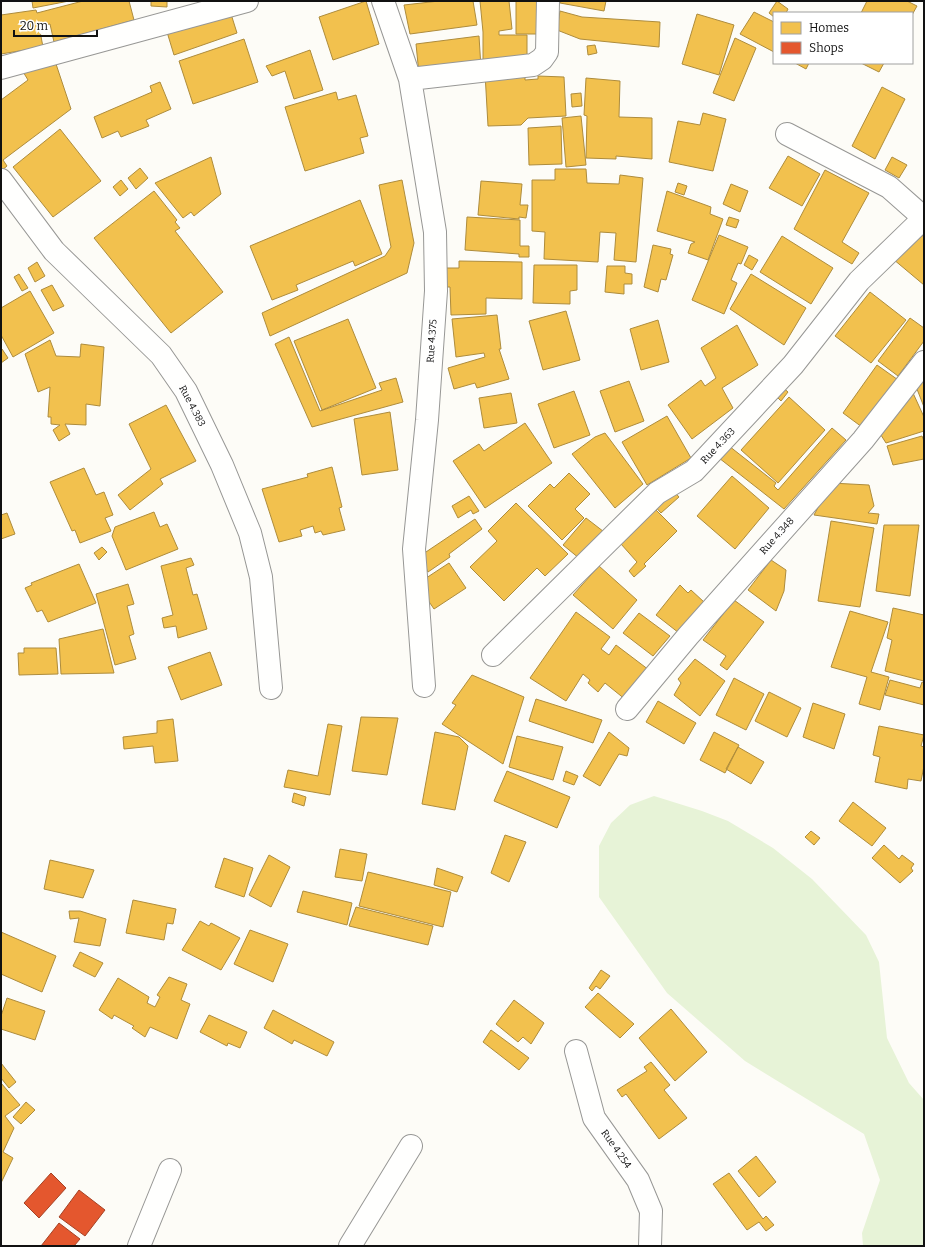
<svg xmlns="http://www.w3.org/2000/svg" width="925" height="1247" font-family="Bitter,serif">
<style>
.green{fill:#e7f3d7}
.homes{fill:#f2c14e;stroke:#ae8c3c}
.shops{fill:#e4572e;stroke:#a54225}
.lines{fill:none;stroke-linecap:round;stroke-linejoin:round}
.minor-casing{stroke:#979795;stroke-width:24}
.minor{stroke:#fffffe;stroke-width:22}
.labels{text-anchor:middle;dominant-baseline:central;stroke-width:4;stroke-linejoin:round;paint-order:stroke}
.street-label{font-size:10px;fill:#111;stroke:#fff}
</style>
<rect width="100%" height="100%" fill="#fdfcf7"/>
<path class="green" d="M654,796L702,811L728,821L773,848L812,879L866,935L879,962L887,1038L909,1083L924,1100V1246H863L862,1233L880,1180L864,1134L745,1061L667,993L599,897V846L611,823L630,805Z"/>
<path class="homes" d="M32,1H69L33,8Z
M83,1H129L134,20L54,42L50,24L39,26L43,47L1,54V15L36,10L37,13Z
M151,1H167V7L151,6Z
M366,1L379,44L333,60L319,17Z
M439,1H473L477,25L410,34L404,5Z
M480,1H509L512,29L499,31V35H527V65H483V32Z
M516,1H544L545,34H516Z
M560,1H606L604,11L560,3Z
M777,1L788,9L786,13H774V17L769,13Z
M867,1H907L917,6L912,15V13H861Z
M560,11L582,17L660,22L659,47L580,39L557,30Z
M754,12L774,22V52L740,34Z
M231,14L237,33L174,55L167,32Z
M697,14L734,25L719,75L682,64Z
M479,36L481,68L419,74L416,44Z
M735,38L756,48L734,101L713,93Z
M244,39L258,82L193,104L179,61Z
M595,45L597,53L588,55L587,46Z
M310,50L323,90L294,99L285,71L272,76L266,66Z
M55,61L71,109L3,160L7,166L1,171V100L28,80L22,70Z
M795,63H809L806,69Z
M861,63H884L879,72Z
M525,72V80L538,79V76L564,77L566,116L528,118L521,125L488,126L485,73Z
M586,78L620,81L619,117L652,118V159L616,156V159L586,158L587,116L584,115Z
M160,82L171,109L146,120L149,126L121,137L118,131L102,138L94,117L152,92L150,86Z
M882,87L905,99L875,159L852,146Z
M336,92L338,100L356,95L368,136L360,138L364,153L305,171L285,107Z
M581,93L582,106L572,107L571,94Z
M703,113L726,119L713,171L669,162L678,121L700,125Z
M581,116L586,165L566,167L562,118Z
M561,126L562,164L529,165L528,128Z
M60,129L101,181L53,217L13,167Z
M788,156L820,174L802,206L769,188Z
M211,157L221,194L194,216L191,212L183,218L155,183Z
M892,157L907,165L899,178L885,170Z
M140,168L148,178L136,189L128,178Z
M555,169H586L587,183L619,184L620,175L643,178L636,262L614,260L616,233L600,232L598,262L544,259L545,232L532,231V180H555Z
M825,170L869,193L842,242L859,253L852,264L794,229Z
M121,180L128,189L120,196L113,187Z
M402,180L414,243L407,273L270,336L262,313L385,256L391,247L379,185Z
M481,181L522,184L520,205H528L526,218L519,217V219L478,215Z
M678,183L687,186L684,195L675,192Z
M731,184L748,191L740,212L723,204Z
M154,191L177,220L175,222L180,228L175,231L223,292L171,333L94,238Z
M667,191L711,207L710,214L723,219L708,260L688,253L691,244L695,242L657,231Z
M360,200L382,254L355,266L353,261L296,285L298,290L272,300L250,246Z
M467,217L520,220V246H529V257H519V254L465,250Z
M729,217L739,220L736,228L726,225Z
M916,230L924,237V285L893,259Z
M719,235L748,247L741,264L738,263L731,280L737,283L724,314L692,300Z
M782,236L833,268L811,304L760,272Z
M653,245L671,249L670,254L673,255L666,280L661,279L658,292L644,287Z
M749,255L758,260L752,270L744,265Z
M459,261L522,262V299L486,298V314L451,315L450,287H446L445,268H459Z
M37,262L45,276L35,282L28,268Z
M534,265H577V290L570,291V304L533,303Z
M607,266H625V273L632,274V284H624V294L605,292Z
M19,274L28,288L22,291L14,277Z
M751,274L806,308L784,345L730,309Z
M52,285L64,306L53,311L41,290Z
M30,291L54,333L13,357L1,335V308Z
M870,292L906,320L871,363L835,336Z
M566,311L580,360L543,370L529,321Z
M497,315L501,349H499L509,379L477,388L475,383L454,389L448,368L485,357L484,353L456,357L452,319Z
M910,318L924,328V341L898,376L878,361Z
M348,319L376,388L322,410L294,341Z
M658,320L669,362L641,370L630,329Z
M737,325L758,365L722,388L733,408L692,439L668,405L701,380L705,386L716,378L701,348Z
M289,337L320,411L382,390L379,383L396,378L403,402L312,427L275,344Z
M50,340L56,356L80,357L81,344L104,347L100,406L86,404V425L65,424L70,434L59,441L53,430L60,425L51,424V417H48L50,387L38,392L25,354Z
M2,349L8,358L1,363V350Z
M877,365L901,382L866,430L843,413Z
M629,381L644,421L615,432L600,391Z
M924,381V407L915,384Z
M780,385L788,392L781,401L774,394Z
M574,391L590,435L554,448L538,404Z
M511,393L517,423L484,428L479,398Z
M913,393L924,417V431L886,443L879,432Z
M789,397L825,430L778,483L741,450Z
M166,405L196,461L160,479L163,484L130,510L118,495L151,469L129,424Z
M390,412L398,470L362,475L354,419Z
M667,416L691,458L647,485L622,442Z
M525,423L552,463L485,508L453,461L479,444L484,451Z
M832,428L846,440L784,509L719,458L729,446L776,483L774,486L778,490Z
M605,433L643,484L615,508L572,454L595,437Z
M922,436L924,441V459L893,465L887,446Z
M332,467L342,507L339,508L345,530L323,535L321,531L315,533L313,526L300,530L302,536L279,542L262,489L308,477L307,474Z
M84,468L96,495L104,492L113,515L105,518L111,531L80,543L75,530L72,531L50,482Z
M569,473L590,494L575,509L584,518L562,540L528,506L550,484L554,488Z
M732,476L769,508L735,549L697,516Z
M831,483L869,485L874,506L868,513L879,514L877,524L814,515Z
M670,487L679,497L661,513L650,501Z
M469,496L479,511L473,514L471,510L458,518L452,506Z
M516,503L568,554L545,576L537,568L504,601L470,567L497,541L488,531Z
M656,510L677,531L644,564L646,566L634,577L629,571L637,562L621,544Z
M154,512L160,527L167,524L178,549L126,570L112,536L115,527Z
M7,513L15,534L1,539V515Z
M586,518L608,535L585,563L563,545Z
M475,519L482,529L449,554L450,557L428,572L420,556Z
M831,521L874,528L860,607L818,601Z
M884,525H919L910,596L876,591Z
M102,547L107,552L99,560L94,553Z
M191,558L194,565L186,568L193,595L197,594L207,629L178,638L176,626L164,628L162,618L173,615L161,566Z
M771,560L786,570L784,591L776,611L748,590Z
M449,563L466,588L434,609L417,584Z
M79,564L96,603L48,622L42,610L37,612L25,588L32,585L31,583Z
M599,566L637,600L613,629L573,595Z
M128,584L134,604L127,606L134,634L129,636L136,659L115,665L96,594Z
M680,585L688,593L691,590L704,602L679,633L656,615Z
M734,600L764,622L727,670L720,665L726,656L703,640Z
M893,608L924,615V681L885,671L892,640L887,638Z
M850,611L888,622L871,672L889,677L880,710L859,704L867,677L831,667Z
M576,612L610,637L601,649L609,655L616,645L649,670L626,700L605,683L598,692L588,683L590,680L583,674L566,701L530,678Z
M639,613L670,636L653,656L623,633Z
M103,629L114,673L61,674L59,639Z
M24,648H56L58,674L19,675L18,653H24Z
M210,652L222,685L181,700L168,667Z
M695,659L725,681L700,716L674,695L681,683L678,679Z
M472,675L524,697L503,764L442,724L456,705L452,703Z
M734,678L764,694L746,730L716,715Z
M890,680L920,688L922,682L924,683V705L885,695Z
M769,692L801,708L787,737L755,721Z
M536,699L602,720L593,743L529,721Z
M658,701L696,723L684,744L646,722Z
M813,703L845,714L834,749L803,737Z
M361,717L398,718L387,775L352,771Z
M173,719L178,761L155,763L153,746L124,749L123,737L157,733V721Z
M328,724L342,726L330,795L284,787L288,770L318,776Z
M879,726L924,735L921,746L924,747V766L921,781L908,779L907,789L875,782L880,757L873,755Z
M435,732L459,737L468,746L455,810L422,804Z
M609,732L629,748L627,756L619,754L600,786L583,776Z
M714,732L739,745L725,773L700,760Z
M517,736L563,747L553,780L509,767Z
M738,747L764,762L751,784L726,769Z
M507,771L570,797L557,828L494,801Z
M566,771L578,776L574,785L563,781Z
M294,793L306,797L304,806L292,802Z
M853,802L886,828L872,846L839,821Z
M811,831L820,838L814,845L805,837Z
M505,835L526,842L509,882L491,873Z
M884,845L899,859L902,855L914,864L911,868L913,871L900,883L872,858Z
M340,849L367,854L362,881L335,877Z
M269,855L290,867L271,907L249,895Z
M224,858L253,868L244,897L215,887Z
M50,860L94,870L83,898L44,889Z
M437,868L463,877L457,892L434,885Z
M368,872L451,892L443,927L359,906Z
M303,891L352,903L347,925L297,912Z
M133,900L176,909L173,924L167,923L164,940L126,933Z
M356,907L433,926L428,945L349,926Z
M69,911H80L106,919L100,946L74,942L79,918L70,919Z
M200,921L209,926L211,923L240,938L221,970L182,950Z
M250,930L288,944L273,982L234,964Z
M1,932L56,956L42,992L1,974Z
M80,952L103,963L95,977L73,966Z
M601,970L610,976L600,989L596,986L592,991L589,988Z
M169,977L187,984L181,1000L190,1004L177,1039L150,1027L145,1037L132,1028L134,1026L114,1015L112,1019L99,1010L118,978L149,997L147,1003L155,1007L160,997L157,995Z
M598,993L634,1024L620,1038L585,1007Z
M7,998L45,1011L35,1040L1,1029V1016Z
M514,1000L544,1023L531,1044L523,1037L518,1042L496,1024Z
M671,1009L707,1052L675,1081L639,1038Z
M273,1010L334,1042L327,1056L294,1040L292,1044L264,1028Z
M209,1015L247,1032L240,1048L228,1043L227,1046L200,1032Z
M491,1030L529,1058L519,1070L483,1042Z
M651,1062L670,1085L664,1090L687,1118L659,1139L626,1094L622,1097L617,1090L647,1071L644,1067Z
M1,1063L16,1082L9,1088L1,1078Z
M1,1083L20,1105L5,1116L14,1128L3,1152L13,1158L1,1183Z
M26,1102L35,1110L21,1124L13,1117Z
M756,1156L776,1182L759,1197L738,1171Z
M729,1173L763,1219L766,1216L774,1225L766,1231L759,1222L747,1230L713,1184Z"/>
<path class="shops" d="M51,1173L66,1188L39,1218L24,1203Z
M79,1190L105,1210L85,1236L59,1217Z
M59,1223L80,1239L74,1246H41Z"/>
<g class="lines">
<defs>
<path id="minor" d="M383,1L410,79L435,232L436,291L427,420L414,549L424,686
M1,68L247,1
M410,79L533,65L542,59L547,52L548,1
M787,134L889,187L924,218
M1,180L54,251L161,355L186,391L222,465L250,533L261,577L271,688
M493,655L657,493L694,471L793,365L859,281L924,218
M627,709L688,636L863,440L924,362
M576,1051L594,1118L638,1180L651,1211L650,1246
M139,1246L170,1170
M350,1246L411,1146"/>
</defs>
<use href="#minor" class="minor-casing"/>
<use href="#minor" class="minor"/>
</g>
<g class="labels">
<g class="street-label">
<text transform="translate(432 341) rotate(-86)">Rue 4.375</text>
<text transform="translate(192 406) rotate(62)">Rue 4.383</text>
<text transform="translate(718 446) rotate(-47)">Rue 4.363</text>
<text transform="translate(777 536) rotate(-48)">Rue 4.348</text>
<text transform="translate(616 1149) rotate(55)">Rue 4.254</text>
</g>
</g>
<rect width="925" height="1247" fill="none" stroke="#111111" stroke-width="4"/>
<rect x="773" y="12" width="140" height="52" fill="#ffffff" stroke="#a0a0a0"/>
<rect x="781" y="22" width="20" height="12" fill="#f2c14e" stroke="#a0a0a0"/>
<text x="809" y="32" font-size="12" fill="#111111">Homes</text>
<rect x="781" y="42" width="20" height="12" fill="#e4572e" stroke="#a0a0a0"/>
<text x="809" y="52" font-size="12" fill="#111111">Shops</text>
<path d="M14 30v6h83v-6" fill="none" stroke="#111111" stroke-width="2"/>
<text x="20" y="30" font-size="12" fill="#111111" stroke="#ffffff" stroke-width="3" paint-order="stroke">20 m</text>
</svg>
